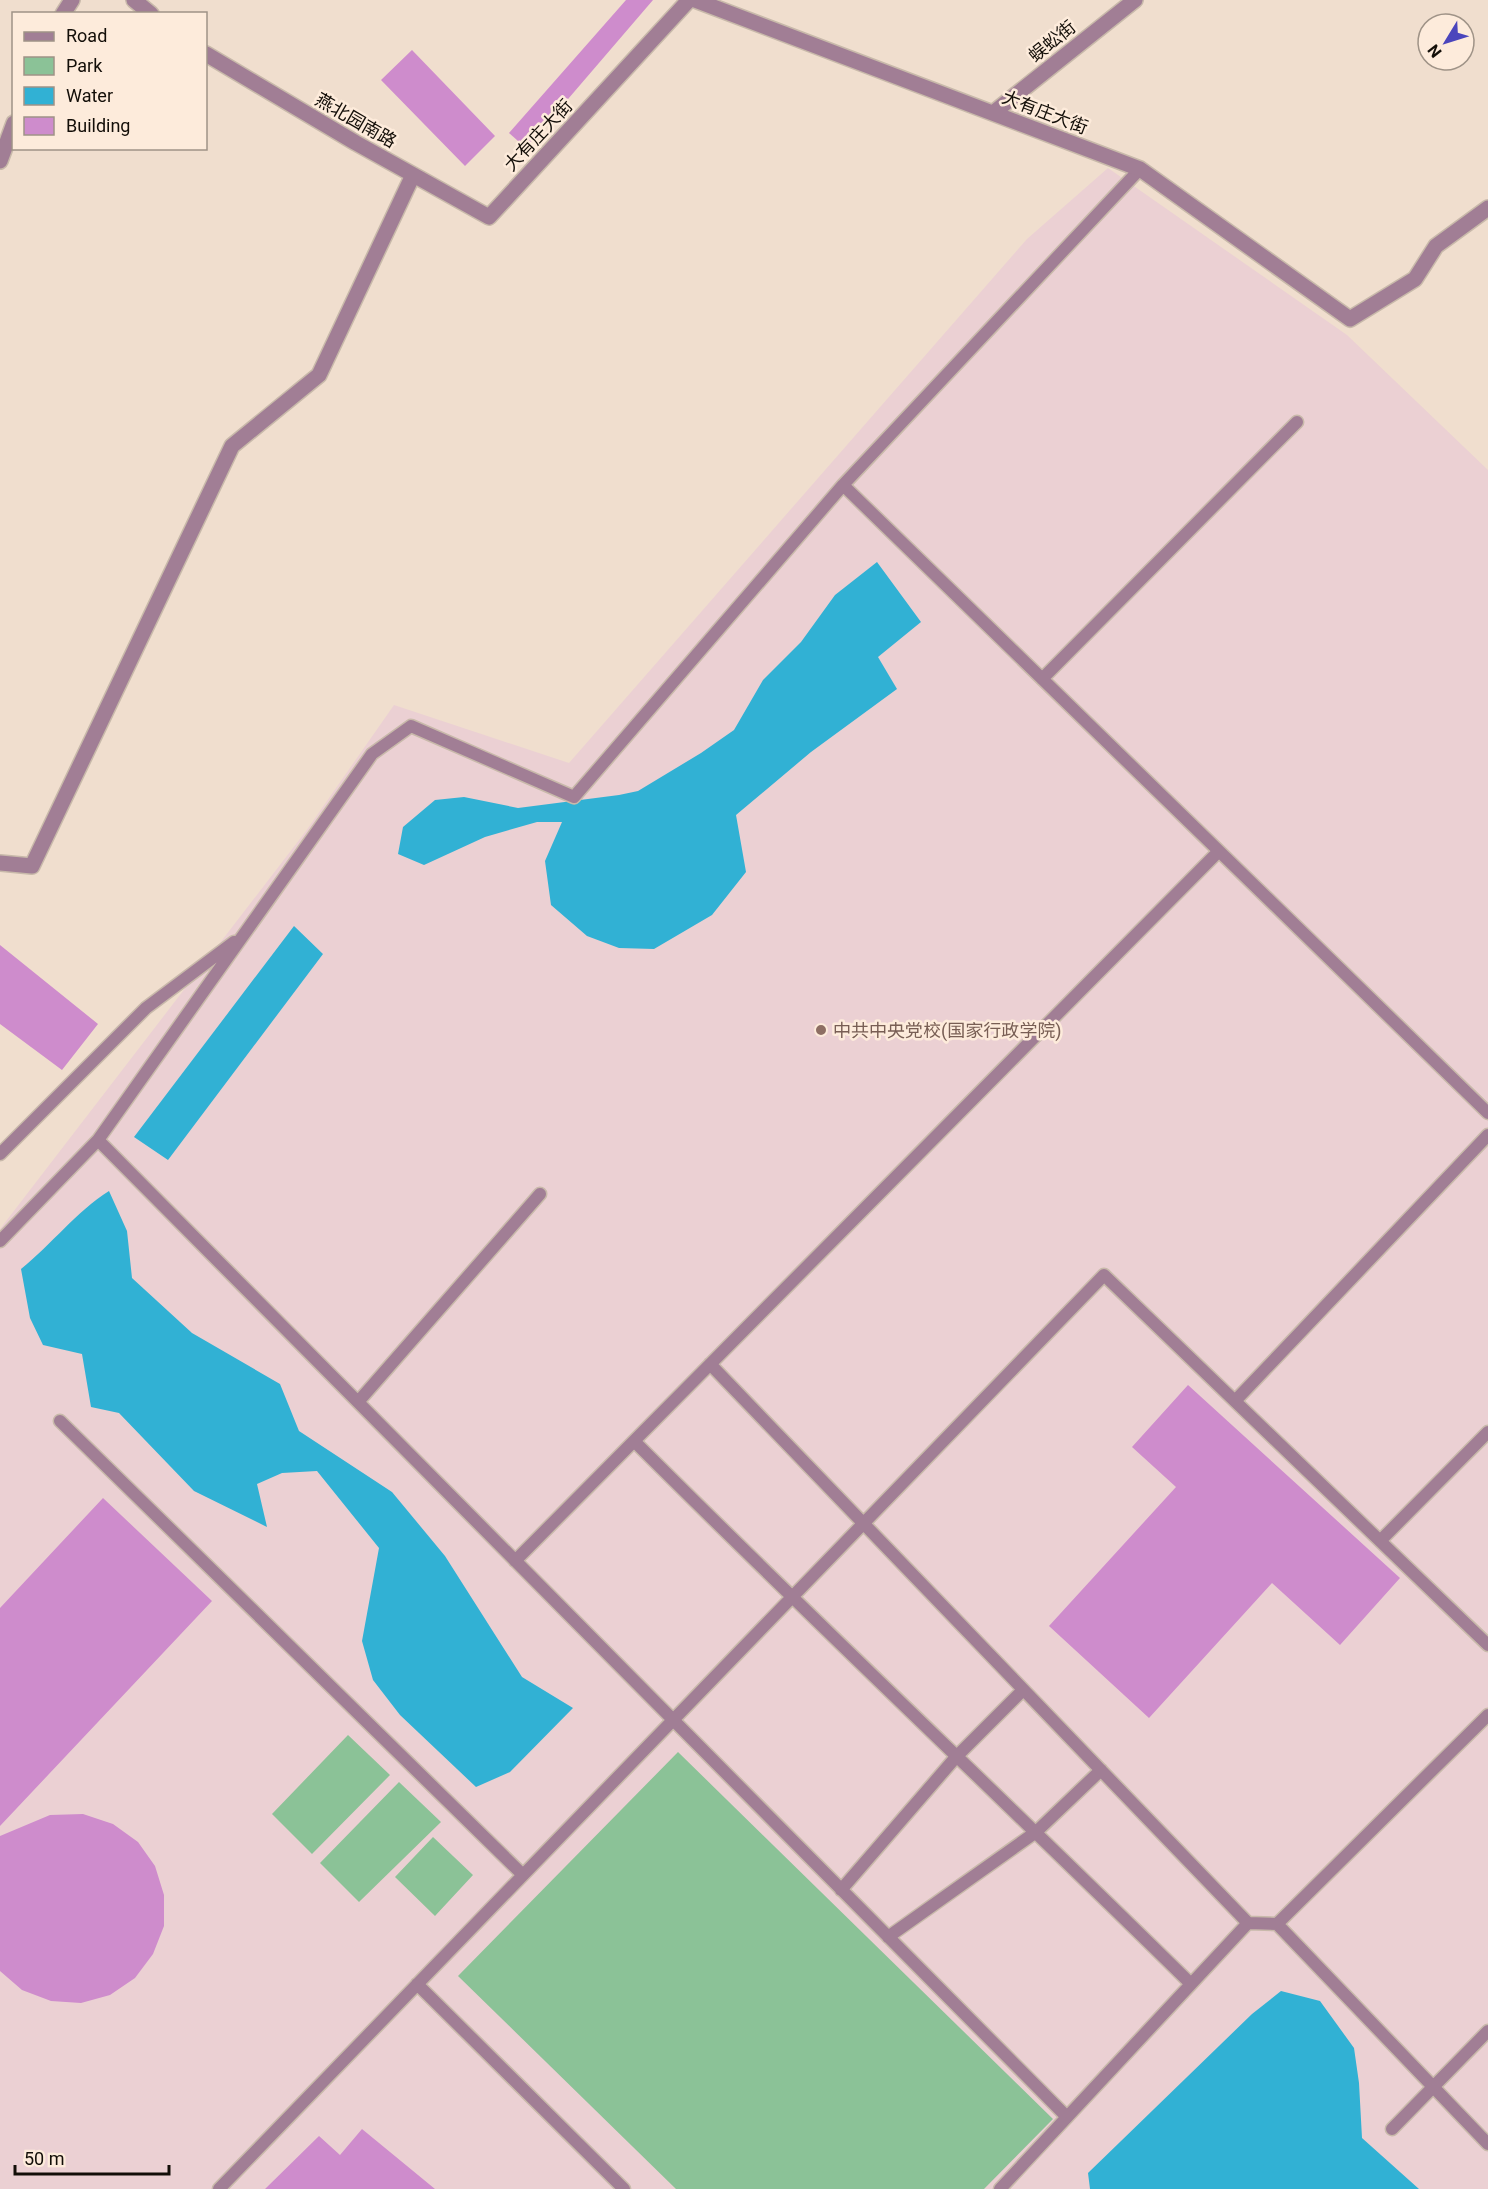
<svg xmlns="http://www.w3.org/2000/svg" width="1488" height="2189" font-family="Roboto,'Noto Sans SC',sans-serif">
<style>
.education{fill:#ebd0d3}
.green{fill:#8bc297}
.water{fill:#31b1d4}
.building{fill:#ce8ccc}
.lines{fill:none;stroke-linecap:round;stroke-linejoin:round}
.service-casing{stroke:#c8b9aa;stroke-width:15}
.minor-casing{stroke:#c8b9aa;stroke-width:18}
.service{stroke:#a17e95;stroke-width:12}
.minor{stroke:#a17e95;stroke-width:15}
.education-dot{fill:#8d6e63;stroke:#fdebdb;stroke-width:2}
.labels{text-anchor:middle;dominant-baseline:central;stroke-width:5;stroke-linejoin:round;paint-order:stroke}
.street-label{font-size:18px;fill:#130e08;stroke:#fdebdb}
.education-label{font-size:18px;fill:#785e54;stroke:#fdebdb;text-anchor:start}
</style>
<rect width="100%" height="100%" fill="#f0dece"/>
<path class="education" d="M1108,168L1347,335L1488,470V2189H0V1229L306,831L394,705L569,763L1027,239Z"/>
<path class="green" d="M348,1735L390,1775L312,1854L272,1814Z
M678,1752L1053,2119L984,2189H676L458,1976Z
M399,1782L441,1822L359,1902L320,1863Z
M433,1837L473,1875L435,1916L395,1877Z"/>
<path class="water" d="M877,562L921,622L878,657L897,689L811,752L736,815L746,872L712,915L654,949L619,948L587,936L551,905L545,861L562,822H537L485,837L424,865L398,854L403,827L435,800L464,797L518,808L619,795L638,791L701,753L734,730L763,680L801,642L835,595Z
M294,926L323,954L168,1160L134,1137Z
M109,1191L127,1231L132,1278L192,1333L280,1384L299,1431L392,1492L445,1556L522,1677L573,1708L510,1772L476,1787L400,1715L373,1680L362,1641L379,1548L317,1471L282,1473L257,1484L267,1527L194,1491L119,1413L91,1407L82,1354L43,1345L30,1318L21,1269C52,1244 76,1212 109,1191Z
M1281,1991L1320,2001L1354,2048L1359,2083L1362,2138L1419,2189H1090L1088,2173L1252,2014Z"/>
<path class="building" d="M626,0H653L526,148L509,133Z
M412,50L495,136L465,166L381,80Z
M0,945L98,1024L62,1070L0,1024Z
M1188,1385L1400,1578L1340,1645L1272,1583L1149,1718L1049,1626L1176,1487L1132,1447Z
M103,1498L212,1601L0,1826V1608Z
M83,1814L113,1824L138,1842L155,1866L164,1895V1926L153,1954L135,1978L110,1995L81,2003L51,2001L22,1990L0,1971V1836L50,1815Z
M362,2129L435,2189H265L319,2136L340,2155Z"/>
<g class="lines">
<defs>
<path id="service" d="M843,485L1488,1113
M1042,679L1297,422
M98,1140L1067,2117
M0,1154L146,1008L234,942
M0,1241L98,1140L372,754L411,726L574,797L843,485L1140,169
M710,1364L1248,1923
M1235,1401L1488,1135
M358,1402L540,1194
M60,1421L523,1875
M634,1441C817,1624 1006,1802 1191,1984
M1380,1541L1488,1432
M515,1561L1219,851
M841,1890L956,1757L1023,1690
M1277,1924L1488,2144
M888,1937L1036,1832L1101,1770
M417,1984L624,2189
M1392,2129L1488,2031
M219,2189L1104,1275L1488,1645
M1000,2189L1248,1923L1277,1924L1488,1715"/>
<path id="minor" d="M134,0L151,14
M695,0L1140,169L1350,319L1415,279L1436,246L1488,208
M63,14L72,0
M206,54L356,143L489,217L689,0
M993,113L1135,0
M0,161L14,123
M0,863L32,866L232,446L319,375L413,175"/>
</defs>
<use href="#service" class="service-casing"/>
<use href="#minor" class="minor-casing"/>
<use href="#service" class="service"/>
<use href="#minor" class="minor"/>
</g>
<circle class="education-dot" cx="821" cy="1030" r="6"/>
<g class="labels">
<g class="street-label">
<text transform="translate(1052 41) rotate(-39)">蜈蚣街</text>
<text transform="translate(1045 112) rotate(21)">大有庄大街</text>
<text transform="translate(356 120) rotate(30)">燕北园南路</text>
<text transform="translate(538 135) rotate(-47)">大有庄大街</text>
</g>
<g class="education-label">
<text x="833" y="1030">中共中央党校(国家行政学院)</text>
</g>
</g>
<rect x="12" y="12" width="195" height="138" fill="#fdebdb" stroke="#9f9387" stroke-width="1.5"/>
<rect x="24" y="32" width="30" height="9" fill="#a17e95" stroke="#9f9387" stroke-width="1.5"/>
<text x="66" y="42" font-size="18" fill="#130e08">Road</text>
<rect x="24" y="57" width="30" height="18" fill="#8bc297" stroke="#9f9387" stroke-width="1.5"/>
<text x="66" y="72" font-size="18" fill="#130e08">Park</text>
<rect x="24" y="87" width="30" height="18" fill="#31b1d4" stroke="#9f9387" stroke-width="1.5"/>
<text x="66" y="102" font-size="18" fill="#130e08">Water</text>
<rect x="24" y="117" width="30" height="18" fill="#ce8ccc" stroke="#9f9387" stroke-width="1.5"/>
<text x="66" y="132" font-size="18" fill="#130e08">Building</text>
<g transform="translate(1446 42) rotate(232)"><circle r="28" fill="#fdebdb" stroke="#9f9387" stroke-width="1.5"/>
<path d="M0-4.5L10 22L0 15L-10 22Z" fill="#4b45bc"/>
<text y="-9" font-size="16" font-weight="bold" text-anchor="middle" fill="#130e08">N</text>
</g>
<path d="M15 2165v9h154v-9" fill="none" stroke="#130e08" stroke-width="3"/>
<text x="24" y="2165" font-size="18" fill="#130e08" stroke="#fdebdb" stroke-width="4.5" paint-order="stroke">50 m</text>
</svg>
